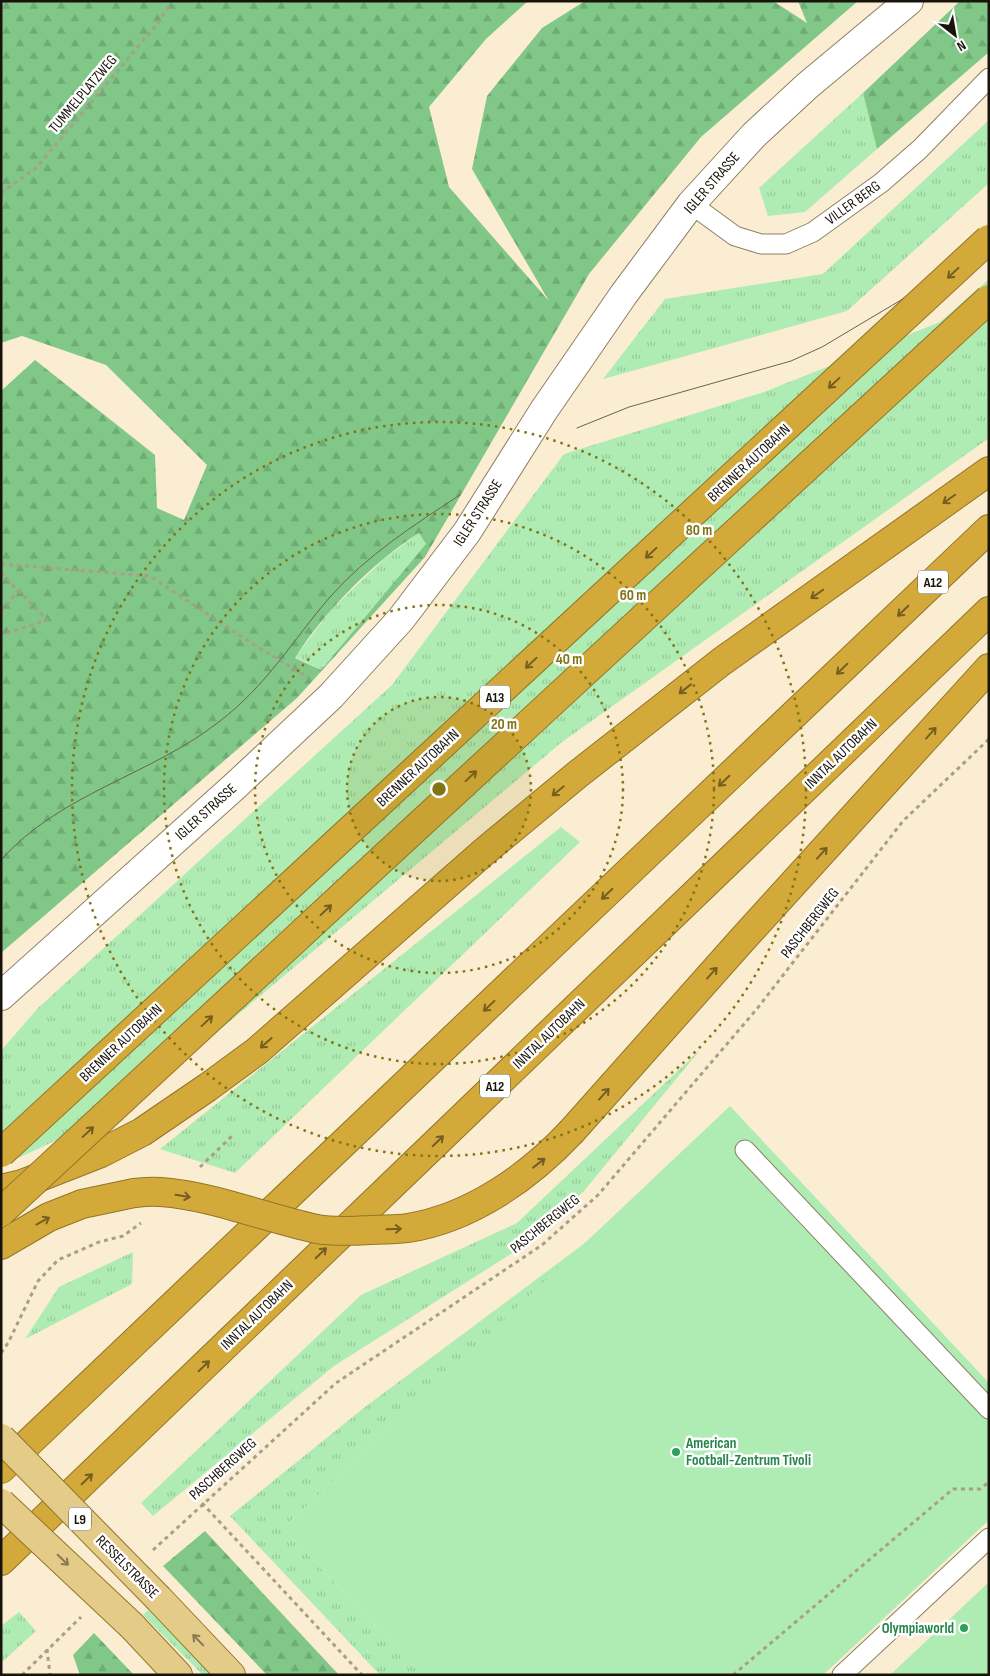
<svg xmlns="http://www.w3.org/2000/svg" width="990" height="1676" font-family="'Sofia Sans Condensed',sans-serif">
<style>
.grass{fill:url(#grass-tufts)}
.forest{fill:url(#forest-firs);fill-rule:evenodd}
.park{fill:#aeecb3}
.lines{fill:none;stroke-linecap:round;stroke-linejoin:round}
.service-casing{stroke:#8c8066;stroke-width:21}
.secondary-casing{stroke:#8c8066;stroke-width:30}
.primary-casing{stroke:#927529;stroke-width:30}
.motorway-casing{stroke:#927529;stroke-width:30}
.path{stroke:#a99e89;stroke-width:3;stroke-dasharray:4 4;stroke-linecap:butt}
.service{stroke:#fff;stroke-width:19}
.secondary{stroke:#fff;stroke-width:28}
.primary{stroke:#e5cb88;stroke-width:28}
.motorway{stroke:#d3a939;stroke-width:28}
.tram{stroke:#6a6252;stroke-width:1}
.primary-bridge-casing{stroke:#927529;stroke-width:30;stroke-linecap:butt}
.motorway-bridge-casing{stroke:#927529;stroke-width:30;stroke-linecap:butt}
.primary-bridge{stroke:#e5cb88;stroke-width:28}
.motorway-bridge{stroke:#d3a939;stroke-width:28}
.oneway{stroke:#765e22}
.oneway2{stroke:#897950}
.ring{fill:none;stroke:#827314;stroke-width:2.5;stroke-dasharray:2.5 5}
.leisure-dot{fill:#2e9e5b;stroke:#fff;stroke-width:2}
.labels{text-anchor:middle;dominant-baseline:central;stroke-width:5;stroke-linejoin:round;paint-order:stroke}
.shield{fill:#fff;stroke:#5e5a54;stroke-width:1}
.shield-label{font-size:14px;font-weight:bold;fill:#19140b}
.street-label{font-size:15px;fill:#19140b;stroke:#fff}
.leisure-label{font-size:15px;font-weight:bold;fill:#27864d;stroke:#fff;text-anchor:start}
.centre{fill:#827314;stroke:#fff;stroke-width:2.5}
.ring-label{font-size:15px;text-anchor:middle;font-weight:bold;fill:#827314;stroke:#fff;stroke-width:5;stroke-linejoin:round;paint-order:stroke}
</style>
<defs>
<pattern id="grass-tufts" width="24" height="20" patternUnits="userSpaceOnUse" patternTransform="scale(1.25)"><rect width="24" height="20" fill="#aeecb3"/><path d="M3 7l-1-3M5 7V3M7 7l1-3M15 17l-1-3M17 17v-4M19 17l1-3" fill="none" stroke="#95ca99"/></pattern>
<pattern id="forest-firs" width="22" height="20" patternUnits="userSpaceOnUse" patternTransform="scale(1.25)"><rect width="22" height="20" fill="#81c888"/><path d="M5 1l3.5 6h-7zM16 11l3.5 6h-7z" fill="#6fab74"/></pattern>
</defs>
<rect width="100%" height="100%" fill="#fbedd1"/>
<path class="grass" d="M863,93L877,149L805,212L768,216L759,188Z
M989,120V183L847,311L603,379L665,299L823,274Z
M989,279V438L562,742L128,1107L1,1166V1051L5,1046L37,1009L392,685L564,454L764,392L940,322Z
M419,533L427,544L321,670L295,657L332,609L385,558Z
M561,827L580,842L235,1173L160,1149Z
M700,1050L584,1191L514,1252L334,1366L153,1516L141,1503L361,1295L517,1223Z
M589,1240L283,1528L422,1675H380L230,1516L365,1407Z
M133,1252L132,1284L25,1339L59,1287Z
M150,1608L214,1675H203L143,1615Z
M19,1612L36,1631L1,1663V1626Z"/>
<path class="forest" d="M1,1H528L486,39L429,107L449,187L549,301L472,169L487,96L542,28L585,1H773L807,23L798,1H858L701,137L589,274L425,557L297,698L1,953V391L35,360L155,455L157,508L184,520L207,465L106,365L22,336L1,343ZM419,533L426,544L321,670L295,658C324,612 373,562 419,533Z
M960,1H989V52L877,149L863,93Z
M205,1531L339,1675H267L163,1566Z
M94,1633L134,1675H80L73,1655Z"/>
<path class="park" d="M730,1106L989,1383V1520L823,1675H422L283,1528Z
M989,1582V1675H890Z"/>
<g class="lines">
<defs>
<path id="service" d="M691,204L735,236L761,244H786L813,232L881,183L920,149L989,78
M745,1150L989,1409
M842,1675L989,1538"/>
<path id="secondary" d="M1,996L235,786L331,696L401,619L467,532L544,410L624,294L691,204L754,135L807,86L909,1"/>
<path id="primary" d="M159,1599L231,1675
M132,1626L178,1675"/>
<path id="motorway" d="M572,1131L741,941L989,668
M1,1189L22,1184L101,1153L142,1132L208,1087L257,1051L485,851L578,774L721,662L989,471
M1,1245L49,1217L82,1204L134,1193
M1,1469L989,529
M1,1561L989,611"/>
</defs>
<use href="#service" class="service-casing"/>
<use href="#secondary" class="secondary-casing"/>
<use href="#primary" class="primary-casing"/>
<use href="#motorway" class="motorway-casing"/>
<path class="path" d="M1,193L36,168L158,23L172,1
M1,564L150,576L245,639L309,678
M1,573L47,620L1,635
M1,611L18,591
M200,1167L232,1136
M1,1353L8,1343L38,1281L58,1260L99,1242L123,1236L141,1223
M202,1503L362,1675
M153,1550L336,1383L542,1245L598,1195L756,1010L903,821L989,739
M47,1649L50,1675
M22,1675L81,1617
M733,1675L953,1489H980L989,1482"/>
<use href="#service" class="service"/>
<use href="#secondary" class="secondary"/>
<use href="#primary" class="primary"/>
<use href="#motorway" class="motorway"/>
<path class="tram" d="M577,428L629,407L791,361L822,347L901,300L965,253L989,232
M1,860C60,793 152,775 220,721C266,686 293,640 330,597C367,555 414,525 460,495"/>
<defs>
<path id="primary-bridge" d="M1,1438L159,1599
M1,1503L132,1626"/>
<path id="motorway-bridge" d="M1,1153L989,239
M134,1193C143,1192 152,1191 161,1192C214,1196 265,1218 317,1229C333,1232 353,1231 370,1230C382,1229 396,1230 408,1228C471,1218 529,1177 572,1131
M1,1212L341,897L989,299"/>
</defs>
<use href="#primary-bridge" class="primary-bridge-casing"/>
<use href="#motorway-bridge" class="motorway-bridge-casing"/>
<use href="#primary-bridge" class="primary-bridge"/>
<use href="#motorway-bridge" class="motorway-bridge"/>
</g>
<defs><path id="oneway-shaft" d="M-6 0H5M1.5-3L5.5 0L1.5 3" fill="none" stroke-width="1.6" stroke-linecap="round" stroke-linejoin="round" transform="scale(1.25)"/></defs>
<g class="oneway">
<use href="#oneway-shaft" transform="translate(953 273) rotate(137)"/>
<use href="#oneway-shaft" transform="translate(834 383) rotate(137)"/>
<use href="#oneway-shaft" transform="translate(949 499) rotate(145)"/>
<use href="#oneway-shaft" transform="translate(651 553) rotate(137)"/>
<use href="#oneway-shaft" transform="translate(817 594) rotate(145)"/>
<use href="#oneway-shaft" transform="translate(903 611) rotate(136)"/>
<use href="#oneway-shaft" transform="translate(531 663) rotate(137)"/>
<use href="#oneway-shaft" transform="translate(842 669) rotate(136)"/>
<use href="#oneway-shaft" transform="translate(685 689) rotate(142)"/>
<use href="#oneway-shaft" transform="translate(931 733) rotate(-48)"/>
<use href="#oneway-shaft" transform="translate(471 776) rotate(-43)"/>
<use href="#oneway-shaft" transform="translate(724 781) rotate(136)"/>
<use href="#oneway-shaft" transform="translate(558 791) rotate(141)"/>
<use href="#oneway-shaft" transform="translate(822 853) rotate(-48)"/>
<use href="#oneway-shaft" transform="translate(607 894) rotate(136)"/>
<use href="#oneway-shaft" transform="translate(326 910) rotate(-43)"/>
<use href="#oneway-shaft" transform="translate(712 973) rotate(-48)"/>
<use href="#oneway-shaft" transform="translate(489 1006) rotate(137)"/>
<use href="#oneway-shaft" transform="translate(207 1021) rotate(-43)"/>
<use href="#oneway-shaft" transform="translate(266 1043) rotate(139)"/>
<use href="#oneway-shaft" transform="translate(604 1094) rotate(-48)"/>
<use href="#oneway-shaft" transform="translate(88 1132) rotate(-43)"/>
<use href="#oneway-shaft" transform="translate(438 1141) rotate(-44)"/>
<use href="#oneway-shaft" transform="translate(539 1163) rotate(-38)"/>
<use href="#oneway-shaft" transform="translate(183 1196) rotate(9)"/>
<use href="#oneway-shaft" transform="translate(43 1221) rotate(-29)"/>
<use href="#oneway-shaft" transform="translate(394 1229) rotate(-2)"/>
<use href="#oneway-shaft" transform="translate(321 1253) rotate(-44)"/>
<use href="#oneway-shaft" transform="translate(204 1366) rotate(-44)"/>
<use href="#oneway-shaft" transform="translate(87 1479) rotate(-44)"/>
</g>
<g class="oneway2">
<use href="#oneway-shaft" transform="translate(63 1560) rotate(44)"/>
<use href="#oneway-shaft" transform="translate(198 1640) rotate(-134)"/>
</g>
<circle cx="439" cy="789" r="92" fill="#827314" fill-opacity=".12"/>
<g class="ring">
<circle cx="439" cy="789" r="92"/>
<circle cx="439" cy="789" r="184"/>
<circle cx="439" cy="789" r="275"/>
<circle cx="439" cy="789" r="367"/>
</g>
<g class="leisure-dot">
<circle cx="676" cy="1452" r="5"/>
<circle cx="964" cy="1628" r="5"/>
</g>
<g class="labels">
<g class="shield">
<rect x="918" y="570.5" width="30" height="23" rx="4"/>
<rect x="480" y="685.5" width="30" height="23" rx="4"/>
<rect x="480" y="1074.5" width="30" height="23" rx="4"/>
<rect x="69" y="1507.5" width="22" height="23" rx="4"/>
</g>
<g class="shield-label">
<text x="933" y="582">A12</text>
<text x="495" y="697">A13</text>
<text x="495" y="1086">A12</text>
<text x="80" y="1519">L9</text>
</g>
<g class="street-label">
<text transform="translate(83 94) rotate(-50)">TUMMELPLATZWEG</text>
<text transform="translate(712 183) rotate(-49)">IGLER STRASSE</text>
<text transform="translate(853 203) rotate(-36)">VILLER BERG</text>
<text transform="translate(749 463) rotate(-43)">BRENNER AUTOBAHN</text>
<text transform="translate(478 513) rotate(-57)">IGLER STRASSE</text>
<text transform="translate(841 754) rotate(-44)">INNTAL AUTOBAHN</text>
<text transform="translate(418 768) rotate(-43)">BRENNER AUTOBAHN</text>
<text transform="translate(206 812) rotate(-42)">IGLER STRASSE</text>
<text transform="translate(810 923) rotate(-52)">PASCHBERGWEG</text>
<text transform="translate(549 1034) rotate(-44)">INNTAL AUTOBAHN</text>
<text transform="translate(121 1043) rotate(-43)">BRENNER AUTOBAHN</text>
<text transform="translate(545 1224) rotate(-39)">PASCHBERGWEG</text>
<text transform="translate(257 1315) rotate(-44)">INNTAL AUTOBAHN</text>
<text transform="translate(223 1469) rotate(-42)">PASCHBERGWEG</text>
<text transform="translate(127 1567) rotate(45)">RESSELSTRASSE</text>
</g>
<g class="leisure-label">
<text x="686" y="1443">American<tspan x="686" dy="17">Football-Zentrum Tivoli</tspan></text>
<text x="954" y="1628" text-anchor="end">Olympiaworld</text>
</g>
</g>
<circle cx="439" cy="789" r="8" class="centre"/>
<g class="ring-label">
<text x="699" y="535">80 m</text>
<text x="633" y="600">60 m</text>
<text x="569" y="664">40 m</text>
<text x="504" y="729">20 m</text>
</g>
<rect width="990" height="1676" fill="none" stroke="#19140b" stroke-width="5"/>
<g transform="translate(955 35) rotate(149)" stroke="#ffffff" stroke-width="4" paint-order="stroke">
<path d="M0-4L9 19L0 12L-9 19Z" fill="#19140b"/>
<text y="-8" font-size="14" font-weight="bold" text-anchor="middle" fill="#19140b">N</text>
</g>
</svg>
